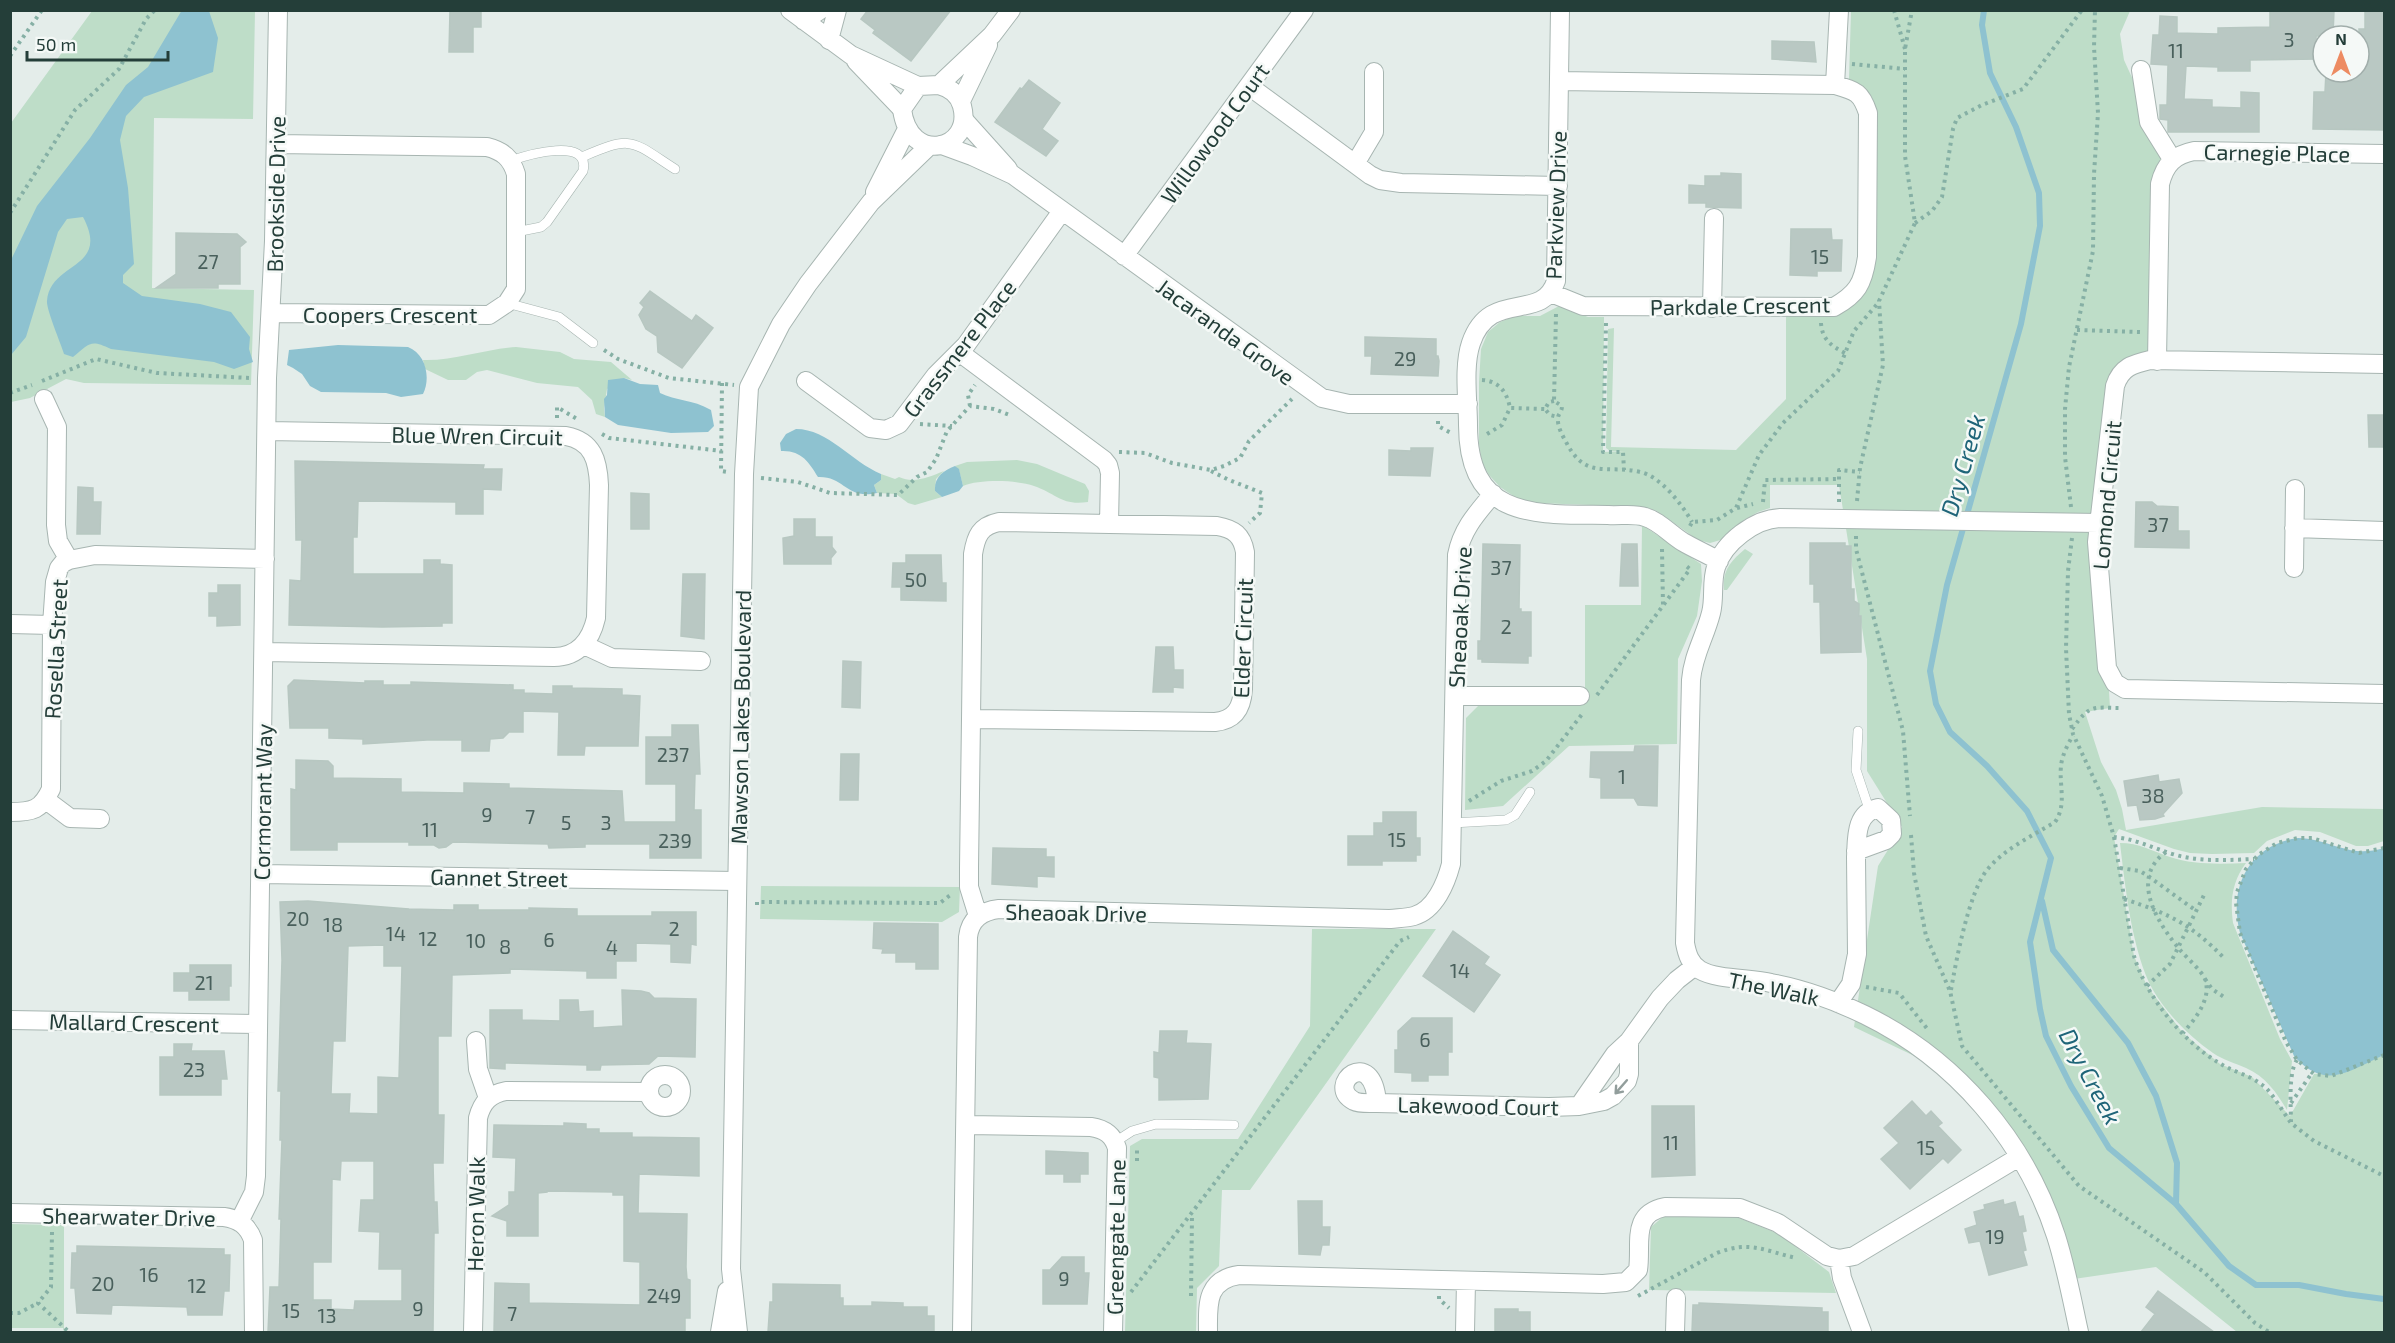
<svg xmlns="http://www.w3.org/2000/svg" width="2395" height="1343" font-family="'Exo 2',sans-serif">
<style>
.green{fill:#beddc8}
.water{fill:#8ec2d0}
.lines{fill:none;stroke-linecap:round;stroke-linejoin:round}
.stream{stroke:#8ec2d0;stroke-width:6}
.building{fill:#b9c8c3;stroke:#b7c7c1;stroke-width:1.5;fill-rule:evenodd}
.service-casing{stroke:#a7b5b1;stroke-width:10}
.minor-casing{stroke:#a7b5b1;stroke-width:20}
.tertiary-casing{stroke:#a7b5b1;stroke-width:20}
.path{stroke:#86b0a5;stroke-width:4;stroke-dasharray:3 4.5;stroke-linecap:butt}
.service{stroke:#fff;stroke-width:9}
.minor{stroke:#fff;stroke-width:18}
.tertiary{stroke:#fff;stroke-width:18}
.oneway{stroke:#929e9c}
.labels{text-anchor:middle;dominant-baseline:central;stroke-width:5;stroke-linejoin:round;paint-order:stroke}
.number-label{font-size:20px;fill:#49605c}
.street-label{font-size:22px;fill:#243e39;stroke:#f5f9f7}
.water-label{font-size:24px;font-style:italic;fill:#1f6579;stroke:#f5f9f7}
</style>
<rect width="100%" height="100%" fill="#e4edea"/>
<path class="green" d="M92,11H255L253,119L154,118L152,288L254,290L251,385L84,383L66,379L30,398L11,402V123Z
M1851,11H2130L2120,34L2124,60L2170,161L2150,360L2124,370L2099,523L2110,708L2085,712L2101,762L2116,790L2122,809L2126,830L2262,807L2384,809V841L2368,846H2356L2320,832L2295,830L2267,841L2254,853L2212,854L2190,853L2174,849L2119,829L2114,837L2134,956L2147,986L2183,1033L2220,1064L2252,1077L2290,1116L2314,1074L2347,1071L2384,1055V1332H2237L2156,1267L2067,1280L2039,1193L1952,1074L1854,1027L1878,866L1902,827L1867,771V659L1839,485H1770V508L1758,512L1744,520L1724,539L1710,543L1698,540L1657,511L1644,507L1537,503L1518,499L1500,487L1489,475L1482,463L1479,444V382L1481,349L1488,332L1500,322L1515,316H1540L1559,306L1588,317H1604L1603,452L1626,451H1610L1606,448L1608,329L1614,328L1611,447L1736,450L1786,399V309L1834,307L1864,275L1868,113L1863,86L1849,79Z
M516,347L560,352L574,359L611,362L632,380L624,378L607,389L604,408L605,417L596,414L592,400L578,387L537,383L487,370L477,372L466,380H448L425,369L423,360C454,361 485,349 516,347Z
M1017,460L1037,464L1085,484L1089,491L1088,502C1062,506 1057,494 1034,486C1017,480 980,479 963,486L959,470L955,466L967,462Z
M944,471L936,479L935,491L942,497L915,505L908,503L896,494L877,493L874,485L881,480V474L895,479L899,477C914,484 929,477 944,471Z
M1642,525L1701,564L1702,581L1697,616L1678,659L1677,744L1569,746L1503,806L1465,810L1466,718L1481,703H1585V605H1641Z
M1745,549L1753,554L1727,590H1724C1722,570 1731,561 1745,549Z
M2120,843C2139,843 2152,851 2170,857C2193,865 2221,864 2246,863C2232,882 2230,900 2233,923L2280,1039L2292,1061L2287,1110C2277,1093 2265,1076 2246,1068C2235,1063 2223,1060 2213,1053C2190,1037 2167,1014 2153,990C2132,953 2125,885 2120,843Z
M761,886L960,887L959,912L942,922L760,919Z
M1312,929H1436L1250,1190H1222L1219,1266L1197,1288L1196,1332H1125L1130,1146L1142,1139H1238L1310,1026Z
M1665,1215L1734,1216L1779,1234L1829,1272L1836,1293L1649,1290L1651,1227Z
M11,1224L64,1225V1328L69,1332H64L63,1328H11Z"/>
<path class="water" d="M182,10L209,11L218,38L213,72L144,97L126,116L120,140L128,188L134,264L123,275V283L142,296L200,304L231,312L250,337L249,349L253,362L234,369L214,362L111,349C90,339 90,343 73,357L64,354C61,344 46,309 47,301C50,261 111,270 83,217L67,219L58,232L26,337L11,355V260L37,206L90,138L126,85L148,67Z
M338,345L408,347C426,354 431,378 423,394L401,397L386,393L321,392L310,386L302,374L293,368L287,365L289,350Z
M624,378L640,384L658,385L660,393C676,401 692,399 711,410L714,426L708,432L671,433L618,425L605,417L604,399L607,395L608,380Z
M796,429C828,429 852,462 881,474V480L874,485L877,493C846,500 845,476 818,477C809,462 801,450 781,451L780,443L786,434Z
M955,466L959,469L963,486L959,491L942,497L935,491C934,477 943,471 955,466Z
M2298,838C2332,839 2348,859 2384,848V1055C2349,1071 2325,1091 2294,1056L2240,933C2228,887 2249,845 2298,838Z"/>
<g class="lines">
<path class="stream" d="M1984,10L1982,25L1990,73L2016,127L2039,193L2040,226L2021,324L1947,585L1930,671L1936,704L1950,732L1987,766L2027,811L2051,858L2030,942L2040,1009L2046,1036L2071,1086L2109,1148L2176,1204L2229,1266L2256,1285H2299L2346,1294L2384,1299
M2042,901L2053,950L2128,1043L2156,1096L2177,1163L2176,1204"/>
</g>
<path class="building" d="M450,10H481V27H473V52H449Z
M868,10H951L911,61L873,33L875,30L861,19Z
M2270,10H2334L2333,36H2316L2317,59L2250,60V71H2218V67L2186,66L2184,99L2212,100V107L2241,108V92L2259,93V132H2168V120L2160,119V105H2167L2168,65L2151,64L2153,35H2159L2160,16L2177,17V33L2218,34V28L2270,27Z
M2365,10H2385V130L2313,129L2314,92H2325L2326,72H2359V29H2365Z
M1772,41L1814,42L1816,62L1772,59Z
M1029,80L1060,103L1042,129L1058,141L1046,156L995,122L1020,88L1022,89Z
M1721,173L1741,174V208L1706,207V203H1689V185L1705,186V176H1721Z
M1791,229H1831L1832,240H1842L1841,271H1817V276L1790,275Z
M176,233L237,234L246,242L240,247V284H218V288H156L176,274Z
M650,291L692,321L696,315L713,328L682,368L658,352L657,336L646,329L639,315L644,307L640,303Z
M1365,337L1436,339V356H1438L1439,361L1438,376L1371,374L1372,356H1365Z
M2368,415H2385V447H2369Z
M1411,448H1433L1430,476L1389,475V450L1411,451Z
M295,461L484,465L483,469H502L501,490L483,489V514H456V502L358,501L357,537H353V574H424V560H440V564L452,565V623H442V626L382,627L289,625L290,580L301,581L302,540H296Z
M78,487L93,488V502H101L100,534H77Z
M631,493L649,494V529H631Z
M2136,502H2152L2157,506L2178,507V531H2189V548L2135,547Z
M794,519H815V537H832V547L836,552L831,558V564H784L783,538L794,536Z
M1810,543H1845V546H1851V589H1854V601L1859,604V616H1861V652L1821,653L1820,602H1814V584H1810Z
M1483,544L1520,545L1519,609H1521V612H1531V656H1528V663L1482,662V659H1478V641H1481Z
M1622,544H1637L1638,586H1620Z
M906,555H941L942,583H946V601L901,600V587H892L893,563H906Z
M683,574H705L704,639L681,636Z
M218,585H240V625L217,626V616H209V593H218Z
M1156,647H1173L1174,670H1183V688L1173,687V692H1153Z
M843,661L861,662L860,708L842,707Z
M294,680L365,683V681H383V685H411V682L513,685V690H524V693L553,694V686H572V688L622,689V695L640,696L638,746H585L584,755H558L559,712L523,711V732H509L503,738L490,739L489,751H462V740H427L363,744V739L329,738V728H290L288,686Z
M672,725H698L700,774H695L694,810H701V858H650V844H585V847L549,848L548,844L453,842L446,847L439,848L434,845H409V842H337V850H291V789L296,790V760L328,761L333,766V778L401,779V792L464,793V783L509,784V788L622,791L624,822H676V784H646V737H672Z
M1635,746H1658L1657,806L1638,805L1634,798H1601V778L1590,777L1591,752H1634Z
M841,754H859L858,800H840Z
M2158,775L2159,782L2179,779L2182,793L2163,814L2164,816L2155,819L2140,820L2137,805L2128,806L2124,781Z
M1383,812H1416V838H1420V855H1416V861H1382V865H1348V836H1374V823H1383Z
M993,848L1046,849V857H1054V877L1037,876V887L992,884Z
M308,901L409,909L454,910V905H478V910H529V908L577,909V916H652V912H696V945L691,944L690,963L671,962V944L636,943V961H616V978H587V971L510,969V973L452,975L451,1036H438V1115H444L443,1163H433L434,1202H437L438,1233H434L433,1332H268L270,1287H279L281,1219H279L282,1140H280L281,1091H278L282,960L280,902ZM384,945V966H402L399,1078L378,1077V1114L349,1113L350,1094H331L333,1041H345L348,946ZM341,1161H374V1200H361L359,1231L380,1232L379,1269H402V1301H355L354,1310L331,1309V1300H313V1262H331L332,1179L340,1180Z
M874,923L938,924V969H916V962H896V953H882L883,949L873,948Z
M1453,931L1489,957L1484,964L1500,975L1474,1012L1423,976Z
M190,965H231V986H229V1000H189V991H174V973H190Z
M622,990L641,991L649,993L654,998L696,999L695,1057L658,1056L649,1064L601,1065L600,1070H587V1065L505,1063V1069L490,1068V1010H522V1020L560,1021V1000H578L579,1012L593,1011V1028L623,1026Z
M1412,1018H1452V1052H1448V1075H1428V1081H1412V1073L1395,1072V1050H1398V1031Z
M1160,1031H1187L1186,1043L1211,1044L1208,1099L1159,1100V1078L1154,1077V1052L1159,1053Z
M174,1044H192L191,1051H224L227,1079H221V1095H160V1057H174Z
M1912,1101L1926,1116L1931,1111L1942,1123L1938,1126L1961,1150L1948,1163L1943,1158L1910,1189L1881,1159L1899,1143L1884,1128Z
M1652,1106H1694L1695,1175L1652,1177Z
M564,1123L586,1124V1129H599V1133H632V1137L699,1138V1176L639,1174L638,1213L687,1214L686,1267L687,1279L690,1280V1318H685V1332H494L495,1283L529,1284V1303L640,1305V1262L624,1261V1195H613V1192L547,1191V1192L538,1193V1236H507V1221L492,1216L509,1205V1192H515L516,1158L493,1157L494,1125L564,1126Z
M1046,1151L1088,1153V1174H1080V1182H1064V1174H1046Z
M2003,1200L2004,1205L2015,1202L2019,1217L2023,1216L2026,1231L2022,1232L2026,1250L2023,1251L2027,1265L1989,1275L1980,1241L1969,1243L1965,1229L1977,1225L1974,1212L1985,1209L1984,1205Z
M1298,1201H1322V1227H1330L1329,1245H1322L1320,1255L1299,1254Z
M77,1246L224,1249V1255H230L229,1291H224L222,1315H188L187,1307L112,1305L111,1314L77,1313L75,1288H71L72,1253H77Z
M1062,1257H1084V1273H1089L1087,1304H1043V1270H1050Z
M773,1284L840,1285V1298H843V1306H872V1302L903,1303V1307H927V1316H934V1332H768L770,1302H773Z
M2158,1291L2214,1332H2141L2155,1314L2146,1307Z
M1699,1303L1822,1308V1312H1828V1332H1692L1693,1305H1699Z
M1495,1309H1518V1312H1530V1332H1495Z"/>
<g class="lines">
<defs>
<path id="service" d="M582,157C633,135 630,140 675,169
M510,161C527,155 591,136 583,171L547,222L541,227L516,232
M507,303L559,317L593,343
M1858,731L1856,770L1869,809
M1452,823L1506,820L1515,815L1530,792
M1115,1142L1132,1131L1156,1124L1234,1125"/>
<path id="minor" d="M790,10L851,55L918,86
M1560,10L1556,281C1542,324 1490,287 1471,343C1463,366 1468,401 1468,425C1468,521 1537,514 1608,515C1620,516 1634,513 1645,517C1659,521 1670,534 1683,542C1695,549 1707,554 1719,561
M804,21L820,10
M829,40L837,10
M856,61L902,109
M2141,70L2149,122L2172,159
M1835,85L1839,10
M1249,86L1370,175L1380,180L1401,183L1558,186
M964,120L1008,169
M942,145L972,156L1013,175L1322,398L1349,404H1468
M1355,164L1374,132V72
M1124,256L1304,10
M1551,293L1583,306L1834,307C1857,294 1863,284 1867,257L1868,113C1861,92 1856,91 1835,85L1559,81
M1712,308L1714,218
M271,313L489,315L507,303L516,289V174C511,158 503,151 487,147L277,144
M959,352L1104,460L1108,465L1110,473L1109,524
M2157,361L2160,184C2165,164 2174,155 2194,151L2384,154
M2384,364L2150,360C2133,364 2121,367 2115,386L2097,542L2107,668L2115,683L2125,689L2384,694
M806,381L870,428L886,430L899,424L936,375L966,345L1062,211
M2294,528L2384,531
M69,560L95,555L265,559
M2294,568L2295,489
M10,624L52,625
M584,645L612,658L701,661
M264,652L554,657C578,657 591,640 596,618L599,485C598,461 593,441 566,436L267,431
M1455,696H1580
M971,719L973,554C976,536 980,526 999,522L1217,526C1234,529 1242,535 1245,552L1243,689C1242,708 1235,720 1215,722L971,719L969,868V887L978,916
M46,800L70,818L100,819
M10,812C33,812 41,810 51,789L52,625L55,582L59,568L63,563L69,560L58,541L56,525L57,427L44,399
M261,874L737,881
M1838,1003L1851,984L1857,954L1856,857C1857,838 1855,813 1878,808L1891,820L1892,834L1886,840L1856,851
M10,1020L257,1024
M476,1041L478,1069L488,1098
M649 1091a16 16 0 1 1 32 0a16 16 0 1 1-32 0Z
M1377,1103C1373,1044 1324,1085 1354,1101C1360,1104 1370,1103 1377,1103L1549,1107L1579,1106L1604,1101L1613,1096L1627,1081L1629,1074V1041
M1579,1106L1615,1054L1629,1041L1660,998L1677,980L1695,966
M966,1125L1091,1127C1105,1129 1113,1135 1117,1148L1113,1332
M10,1213L224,1217C239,1219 248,1226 253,1240L254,1332
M239,1222L254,1192L256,1176L267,378L274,241L278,10
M1839,1259L1842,1278L1862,1332
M473,1332L478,1118C482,1102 490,1094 506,1091L649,1092
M962,1332L968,937C970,919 982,911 999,909L1390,919C1398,918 1407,918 1414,916C1435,910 1446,883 1451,864L1457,555C1462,529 1477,513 1493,494
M1208,1332C1208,1306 1205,1280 1239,1275L1603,1284L1626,1282L1638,1270C1642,1244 1630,1214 1665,1207L1740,1208L1778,1223L1827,1256L1839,1259L1854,1256L2019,1157
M1465,1332L1466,1281
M1675,1332L1676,1298
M2079,1332C2072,1300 2066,1267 2056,1236C2025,1140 1955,1059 1865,1015C1836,1001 1804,989 1771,983C1751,978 1717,980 1700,970C1690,964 1687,954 1685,943L1691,680C1693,655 1705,637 1711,613C1715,598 1711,582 1716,567C1724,542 1755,519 1780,518L2099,523"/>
<path id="tertiary" d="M939,85C950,88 959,94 962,106C974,150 909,166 902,109L918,86Z
M939,85L992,35L1011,10
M961,101L988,45
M875,192L907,129
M720,1332L727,1291
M738,1332L731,1269L744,474L749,387L781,324L808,284L871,202L929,146"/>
</defs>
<use href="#service" class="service-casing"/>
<use href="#minor" class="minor-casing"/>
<use href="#tertiary" class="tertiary-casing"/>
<path class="path" d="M1894,10L1905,49
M10,56L42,10
M1852,64L1905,69
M10,213L75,110L119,69L146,19L155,10
M1915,223L1932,211L1942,197L1953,129L1957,118L1982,105L2023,89L2082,10
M1556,314L1554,401L1562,406C1562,412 1558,414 1558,418C1557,425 1562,435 1565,440C1585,481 1606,464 1640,472C1660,476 1682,504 1692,522
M1606,323L1603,452H1623L1624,470
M1821,323C1822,339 1831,346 1845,353
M2077,330L2140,332
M604,350L618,359L669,378L734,385
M1482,380C1499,381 1507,392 1510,408
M42,381L96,359L157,373L250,378
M722,383L721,471L727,472
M10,393L32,385
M1554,401L1549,402L1545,409L1550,415L1558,417
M970,406L968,395L975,385
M557,418V407L577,419
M1438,421V426L1453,434
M920,424L952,426
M602,434L609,438L722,451
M1487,434L1502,425L1510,408L1545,409
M1119,452L1145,453L1172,463L1211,470L1224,466L1240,458L1249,441L1292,399
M1211,471L1229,480L1262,493L1260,513L1249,523
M761,478L798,482L830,493L898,495L917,477L927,472L936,459L947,431L970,406L994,409L1012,416
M1857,501L1860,468L1883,365L1879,301L1915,223L1905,156V49L1912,10
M1763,502L1765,480L1839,479
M1839,502V470L1860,472
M2071,507L2065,457V409L2069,367L2093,251L2094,174L2098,113L2094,47L2095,10
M1737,508L1753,504
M1690,526L1692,522L1717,520L1736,508L1759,455L1783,423L1838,371L1854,331L1879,302
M1856,536V549L1903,731L1910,816
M2072,538L2068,571L2066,648L2069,714L2073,734L2102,796L2114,837C2137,839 2154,849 2176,855C2201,862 2229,860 2254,859
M1662,549L1663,605
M1597,695L1690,569L1685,565
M2072,729C2091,703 2092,708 2123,708
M1469,801L1501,781L1532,771L1546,761L1583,713
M1911,835L1914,873L1926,936L1950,991L1962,1046L2079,1186L2204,1272L2255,1323L2269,1332
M2114,837L2134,956C2146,996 2182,1041 2219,1063C2235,1073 2252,1075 2267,1089C2276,1099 2283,1112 2291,1123
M2384,848L2359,853L2312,838H2298L2277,843L2258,855L2246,869L2237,892L2236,903L2240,933L2286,1042L2297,1060L2314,1074L2331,1076L2384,1055
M2166,852C2128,879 2159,925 2181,951C2188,959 2201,970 2205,979C2212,999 2195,1019 2183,1033
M2120,868L2140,871L2148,876L2195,910
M2124,899C2170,914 2191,924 2225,959
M757,905V902L940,903L953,893
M2205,979L2212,989L2224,997
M2147,986L2170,964L2205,893
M1866,987L1899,993L1929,1031
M1951,990C1956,961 1969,892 1987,870C2004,849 2032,836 2055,822C2067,805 2059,786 2061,766C2062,755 2068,744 2073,735
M2297,1060C2288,1072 2291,1108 2291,1123L2314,1141L2384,1176
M2291,1103L2312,1073
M1137,1161V1148
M52,1232L51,1287L38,1303L69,1332
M1131,1292L1400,941L1409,937
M1191,1296L1192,1214
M1439,1296V1299L1449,1308
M1638,1296L1717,1253C1750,1240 1765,1251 1796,1258
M10,1313H19L38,1303"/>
<use href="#service" class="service"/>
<use href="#minor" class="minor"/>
<use href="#tertiary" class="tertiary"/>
</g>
<defs><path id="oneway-shaft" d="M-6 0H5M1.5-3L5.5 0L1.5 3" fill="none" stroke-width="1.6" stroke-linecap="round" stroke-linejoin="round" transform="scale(1.5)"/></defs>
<use class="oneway" href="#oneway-shaft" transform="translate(1621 1087) rotate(131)"/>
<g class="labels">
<g class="number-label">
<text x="2289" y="39">3</text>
<text x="2176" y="50">11</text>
<text x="1820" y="256">15</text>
<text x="208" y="261">27</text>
<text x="1405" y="358">29</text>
<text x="2158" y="524">37</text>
<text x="1501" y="567">37</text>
<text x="916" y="579">50</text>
<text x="1506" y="626">2</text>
<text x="673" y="754">237</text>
<text x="1622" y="776">1</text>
<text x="2153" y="795">38</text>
<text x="487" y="814">9</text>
<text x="530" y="816">7</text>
<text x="566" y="822">5</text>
<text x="606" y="822">3</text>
<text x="430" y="829">11</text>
<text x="1397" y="839">15</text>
<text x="675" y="840">239</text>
<text x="298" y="918">20</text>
<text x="333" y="924">18</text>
<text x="674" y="928">2</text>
<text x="396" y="933">14</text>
<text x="428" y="938">12</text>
<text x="549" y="939">6</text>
<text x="476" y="940">10</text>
<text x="505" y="946">8</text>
<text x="612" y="947">4</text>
<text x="1460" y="970">14</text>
<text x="204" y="982">21</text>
<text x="1425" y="1039">6</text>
<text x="194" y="1069">23</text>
<text x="1671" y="1142">11</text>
<text x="1926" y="1147">15</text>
<text x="1995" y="1236">19</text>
<text x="149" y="1274">16</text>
<text x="1064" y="1278">9</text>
<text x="103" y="1283">20</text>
<text x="197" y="1285">12</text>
<text x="664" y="1295">249</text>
<text x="418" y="1308">9</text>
<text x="291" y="1310">15</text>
<text x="512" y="1313">7</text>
<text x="327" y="1315">13</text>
</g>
<g class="street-label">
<text transform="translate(1214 133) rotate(-54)">Willowood Court</text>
<text transform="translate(2277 152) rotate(1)">Carnegie Place</text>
<text transform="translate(275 194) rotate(-89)">Brookside Drive</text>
<text transform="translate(1555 205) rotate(-88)">Parkview Drive</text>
<text transform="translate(1740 305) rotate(-1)">Parkdale Crescent</text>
<text x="390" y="314">Coopers Crescent</text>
<text transform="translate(1226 331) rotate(36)">Jacaranda Grove</text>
<text transform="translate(959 348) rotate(-52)">Grassmere Place</text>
<text transform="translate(477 435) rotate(1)">Blue Wren Circuit</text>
<text transform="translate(2106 495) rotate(-85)">Lomond Circuit</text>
<text transform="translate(1459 617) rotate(-87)">Sheaoak Drive</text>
<text transform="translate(1242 638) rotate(-88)">Elder Circuit</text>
<text transform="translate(55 649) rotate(-87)">Rosella Street</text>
<text transform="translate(740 717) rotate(-89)">Mawson Lakes Boulevard</text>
<text transform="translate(262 802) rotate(-89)">Cormorant Way</text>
<text transform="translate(499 877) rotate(1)">Gannet Street</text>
<text transform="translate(1076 912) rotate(1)">Sheaoak Drive</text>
<text transform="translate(1774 988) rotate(12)">The Walk</text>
<text transform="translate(134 1022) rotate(1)">Mallard Crescent</text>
<text transform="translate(1478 1105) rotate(1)">Lakewood Court</text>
<text transform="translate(475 1214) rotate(-89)">Heron Walk</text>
<text transform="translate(129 1216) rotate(1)">Shearwater Drive</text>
<text transform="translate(1115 1237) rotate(-89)">Greengate Lane</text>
</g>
<g class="water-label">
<text transform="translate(1962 465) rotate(-74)">Dry Creek</text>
<text transform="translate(2091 1076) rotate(62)">Dry Creek</text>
</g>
</g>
<rect width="2395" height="1343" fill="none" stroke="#243e39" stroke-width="24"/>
<g transform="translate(2341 54)"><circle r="28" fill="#f5f9f7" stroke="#a1aeab" stroke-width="1.5"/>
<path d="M0-4.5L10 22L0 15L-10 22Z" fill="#ed8b62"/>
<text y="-9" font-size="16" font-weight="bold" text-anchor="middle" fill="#243e39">N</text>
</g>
<path d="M27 51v9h141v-9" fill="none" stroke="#243e39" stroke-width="3"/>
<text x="36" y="51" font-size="18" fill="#243e39" stroke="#f5f9f7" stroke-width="4.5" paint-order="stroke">50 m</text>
</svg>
